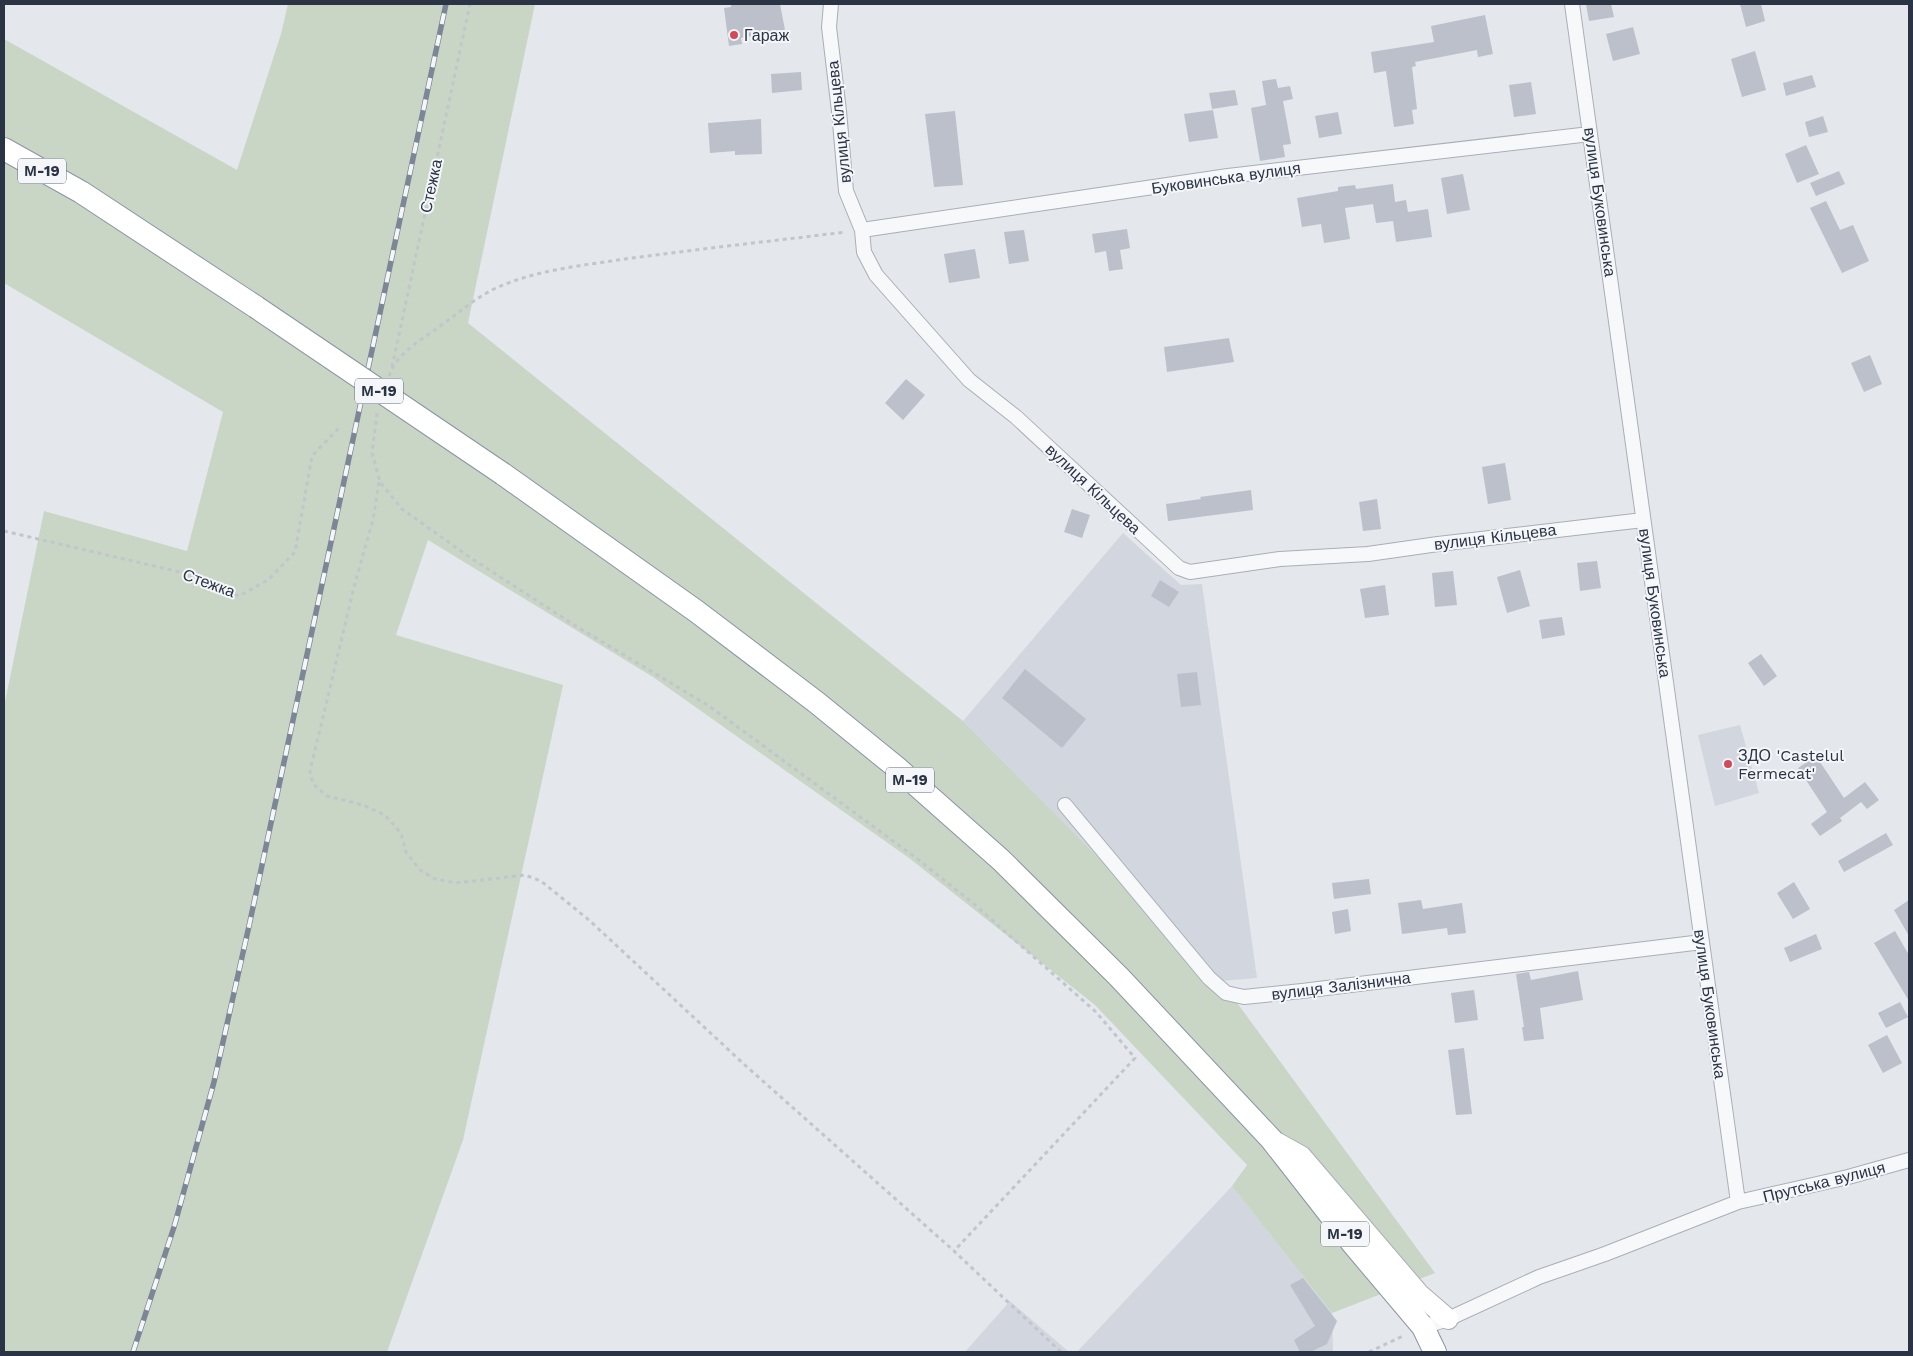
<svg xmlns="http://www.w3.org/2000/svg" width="1913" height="1356" font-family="'Work Sans',sans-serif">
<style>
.built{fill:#d2d6de}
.green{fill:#c9d6c5}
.building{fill:#bbc0ca}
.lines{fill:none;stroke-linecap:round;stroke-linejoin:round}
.minor-casing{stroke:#a9aeb7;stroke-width:16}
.secondary-casing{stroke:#a9aeb7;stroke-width:22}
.trunk-casing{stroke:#8b94a3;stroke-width:24}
.path{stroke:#c2c5cb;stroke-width:3;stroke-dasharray:4 4;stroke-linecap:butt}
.minor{stroke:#f7f8fa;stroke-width:14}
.secondary{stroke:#fff;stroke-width:20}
.trunk{stroke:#fff;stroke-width:22}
.rail-casing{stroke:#7d8696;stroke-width:5.5}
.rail{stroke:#f4f6f9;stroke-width:4;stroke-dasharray:11;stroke-linecap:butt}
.trunk-bridge-casing{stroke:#8b94a3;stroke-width:24;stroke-linecap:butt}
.trunk-bridge{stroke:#fff;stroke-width:22}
.poi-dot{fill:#d1495b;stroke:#f4f6f9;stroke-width:2}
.labels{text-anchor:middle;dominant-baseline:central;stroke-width:4;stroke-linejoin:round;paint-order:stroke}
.shield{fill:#f4f6f9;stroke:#676e7b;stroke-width:1}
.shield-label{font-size:15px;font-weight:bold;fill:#2b3445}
.poi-label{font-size:16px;fill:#2b3445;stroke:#f4f6f9;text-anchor:start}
.street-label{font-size:16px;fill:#2b3445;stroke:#f4f6f9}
</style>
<rect width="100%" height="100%" fill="#e4e7ec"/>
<path class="built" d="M1123,533L1181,585L1202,584L1257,978L1221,981L963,721Z
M1740,725L1759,793L1715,806L1698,735Z
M1232,1186L1332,1313L1333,1352H1077Z
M1010,1301L1069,1352H965Z"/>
<path class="green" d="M288,4H535L468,323L963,721L1221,981L1435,1273L1332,1313L1232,1186L1247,1165L1095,1005L909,858L653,677L428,540L396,635L563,685L463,1140L387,1352H4V707L44,511L187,551L223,412L4,283V39L237,170L281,34Z"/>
<path class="building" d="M731,4H780L785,30L741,38L742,44L729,46L724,8L731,7Z
M1586,4H1611L1614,17L1589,21Z
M1740,4H1761L1765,21L1746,27Z
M1485,15L1493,54L1478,57L1477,50L1415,62L1416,66L1412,67L1417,109L1412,110L1414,124L1394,127L1386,71L1374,73L1371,52L1434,42L1431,26Z
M1633,27L1640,54L1613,61L1606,34Z
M1755,51L1766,90L1742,97L1731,59Z
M801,72L802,90L772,93L771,74Z
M1812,75L1816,87L1786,96L1783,83Z
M1276,79L1278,88L1290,86L1293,99L1283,101L1291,144L1283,145L1285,157L1260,161L1251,108L1266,105L1262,81Z
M1531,82L1536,114L1514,117L1509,85Z
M1235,90L1238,105L1212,109L1209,93Z
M1213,110L1218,138L1189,142L1184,114Z
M955,111L963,185L934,187L925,114Z
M1338,112L1342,134L1319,138L1315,116Z
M1823,116L1828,132L1809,137L1805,122Z
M761,119L762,154L735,155V151L710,153L708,123Z
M1806,145L1819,174L1797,183L1785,154Z
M1839,171L1845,184L1816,196L1810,183Z
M1463,174L1470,210L1447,214L1441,178Z
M1393,184L1395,202L1406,200L1408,212L1428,209L1432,237L1396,242L1393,221L1376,223L1373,204L1345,208L1350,239L1324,243L1321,224L1302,227L1297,198L1338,191V187L1355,185L1356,189Z
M1826,201L1840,230L1853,225L1869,261L1842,273L1810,208Z
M1127,229L1130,248L1120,250L1123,269L1109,271L1106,251L1095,253L1092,234Z
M1024,230L1029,261L1009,264L1004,232Z
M975,249L980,278L949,283L944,254Z
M1229,338L1234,362L1167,372L1164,347Z
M1870,355L1882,384L1864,392L1851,363Z
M906,379L925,395L903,420L885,403Z
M1505,463L1511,500L1488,504L1482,467Z
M1251,490L1253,510L1168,521L1166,504L1201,499L1200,497Z
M1377,499L1381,529L1363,531L1359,502Z
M1072,509L1090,515L1082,538L1064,532Z
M1597,561L1601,588L1580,591L1577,563Z
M1520,570L1530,606L1507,613L1497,577Z
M1453,571L1457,605L1435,607L1432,573Z
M1160,580L1179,592L1169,607L1151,596Z
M1385,585L1389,615L1365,618L1360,589Z
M1562,617L1565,635L1542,639L1539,620Z
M1761,654L1777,676L1764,686L1748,663Z
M1025,669L1086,719L1062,748L1002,698Z
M1197,672L1201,705L1181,707L1177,674Z
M1816,756L1844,798L1865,782L1879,800L1867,809L1861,802L1840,818L1842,821L1820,836L1811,824L1827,812L1798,768Z
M1886,833L1893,845L1844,872L1838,861Z
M1369,879L1371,894L1334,899L1332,883Z
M1794,882L1810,909L1793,919L1777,893Z
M1421,900L1423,909L1462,903L1466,933L1448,935L1447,928L1402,934L1398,903Z
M1909,900V936L1894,910Z
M1348,909L1351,931L1335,934L1332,912Z
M1895,931L1909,955V1001L1874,943Z
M1816,934L1822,949L1790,962L1784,948Z
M1578,971L1583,1000L1540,1008L1544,1039L1524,1041L1522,1027H1524L1516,974L1529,972L1531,980Z
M1474,990L1478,1020L1455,1023L1451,993Z
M1900,1002L1908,1017L1886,1028L1878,1013Z
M1887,1035L1902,1063L1883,1073L1868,1045Z
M1464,1048L1472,1114L1456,1115L1448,1050Z
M1303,1278L1337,1321L1327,1344L1310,1352H1300L1294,1340L1315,1326L1290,1285Z"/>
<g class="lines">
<defs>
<path id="minor" d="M831,4L829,27L839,111L846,191L862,230L864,252L876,275L969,380L1016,417L1179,568L1190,572L1280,559L1368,554L1438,544L1643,520
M1572,4L1738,1202
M862,230L1228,176L1590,134
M1065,805L1209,978L1226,993L1244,997L1302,991L1702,942
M1423,1327L1448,1319L1539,1277L1605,1254L1738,1202L1848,1177L1909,1160"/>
<path id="secondary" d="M1274,1141L1301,1156L1419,1294L1448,1319"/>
<path id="trunk" d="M4,149L81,192L256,307
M503,474L696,611L816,702L896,767L1001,860L1119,977L1271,1139L1353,1244L1423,1327L1435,1352"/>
</defs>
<use href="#minor" class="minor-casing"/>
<use href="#secondary" class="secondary-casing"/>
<use href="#trunk" class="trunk-casing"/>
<path class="path" d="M392,367L470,4
M389,376C397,353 421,340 439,327C457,314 473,300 492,290C533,270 580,266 625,259C698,249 772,241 846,232
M377,413L372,453L380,482L402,509L468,556L571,623L709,706L915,857L974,904L1096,1012L1135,1058L954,1251
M379,482L373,520L355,583L310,771L313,784L327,796L363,805L385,815L401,833L406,852L420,870L435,879L456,883L525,875L541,881L589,920L746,1066L954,1251L1061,1352
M4,531L184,573C203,580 220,590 239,596L268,580L295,552L312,456L340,427
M1369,1352L1405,1335"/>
<use href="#minor" class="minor"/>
<use href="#secondary" class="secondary"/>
<use href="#trunk" class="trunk"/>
<defs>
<path id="rail" d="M133,1352L174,1227L214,1082L249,926L446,4"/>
</defs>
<use href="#rail" class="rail-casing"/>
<use href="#rail" class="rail"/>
<defs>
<path id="trunk-bridge" d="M256,307L503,474"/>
</defs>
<use href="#trunk-bridge" class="trunk-bridge-casing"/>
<use href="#trunk-bridge" class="trunk-bridge"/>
</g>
<g class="poi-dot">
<circle cx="734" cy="35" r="5"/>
<circle cx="1728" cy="764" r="5"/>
</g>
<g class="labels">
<g class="shield">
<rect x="18" y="158.5" width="48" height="25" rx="4"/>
<rect x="355" y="378.5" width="48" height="25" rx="4"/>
<rect x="886" y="767.5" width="48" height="25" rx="4"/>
<rect x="1321" y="1221.5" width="48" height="25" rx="4"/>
</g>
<g class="shield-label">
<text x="42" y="171">М-19</text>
<text x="379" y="391">М-19</text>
<text x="910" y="780">М-19</text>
<text x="1345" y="1234">М-19</text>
</g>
<g class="poi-label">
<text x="744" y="35">Гараж</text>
<text x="1738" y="755">ЗДО 'Castelul<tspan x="1738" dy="18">Fermecat'</tspan></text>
</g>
<g class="street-label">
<text transform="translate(839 122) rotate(-96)">вулиця Кільцева</text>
<text transform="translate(1226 178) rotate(-8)">Буковинська вулиця</text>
<text transform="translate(431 186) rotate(-78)">Стежка</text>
<text transform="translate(1600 202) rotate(82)">вулиця Буковинська</text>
<text transform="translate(1093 489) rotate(43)">вулиця Кільцева</text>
<text transform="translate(1495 537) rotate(-7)">вулиця Кільцева</text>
<text transform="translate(209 583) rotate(20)">Стежка</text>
<text transform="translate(1655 603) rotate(82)">вулиця Буковинська</text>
<text transform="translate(1341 986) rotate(-7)">вулиця Залізнична</text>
<text transform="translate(1710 1004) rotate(82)">вулиця Буковинська</text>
<text transform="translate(1824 1182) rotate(-14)">Прутська вулиця</text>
</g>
</g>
<rect width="1913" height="1356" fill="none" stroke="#2b3445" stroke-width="10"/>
</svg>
